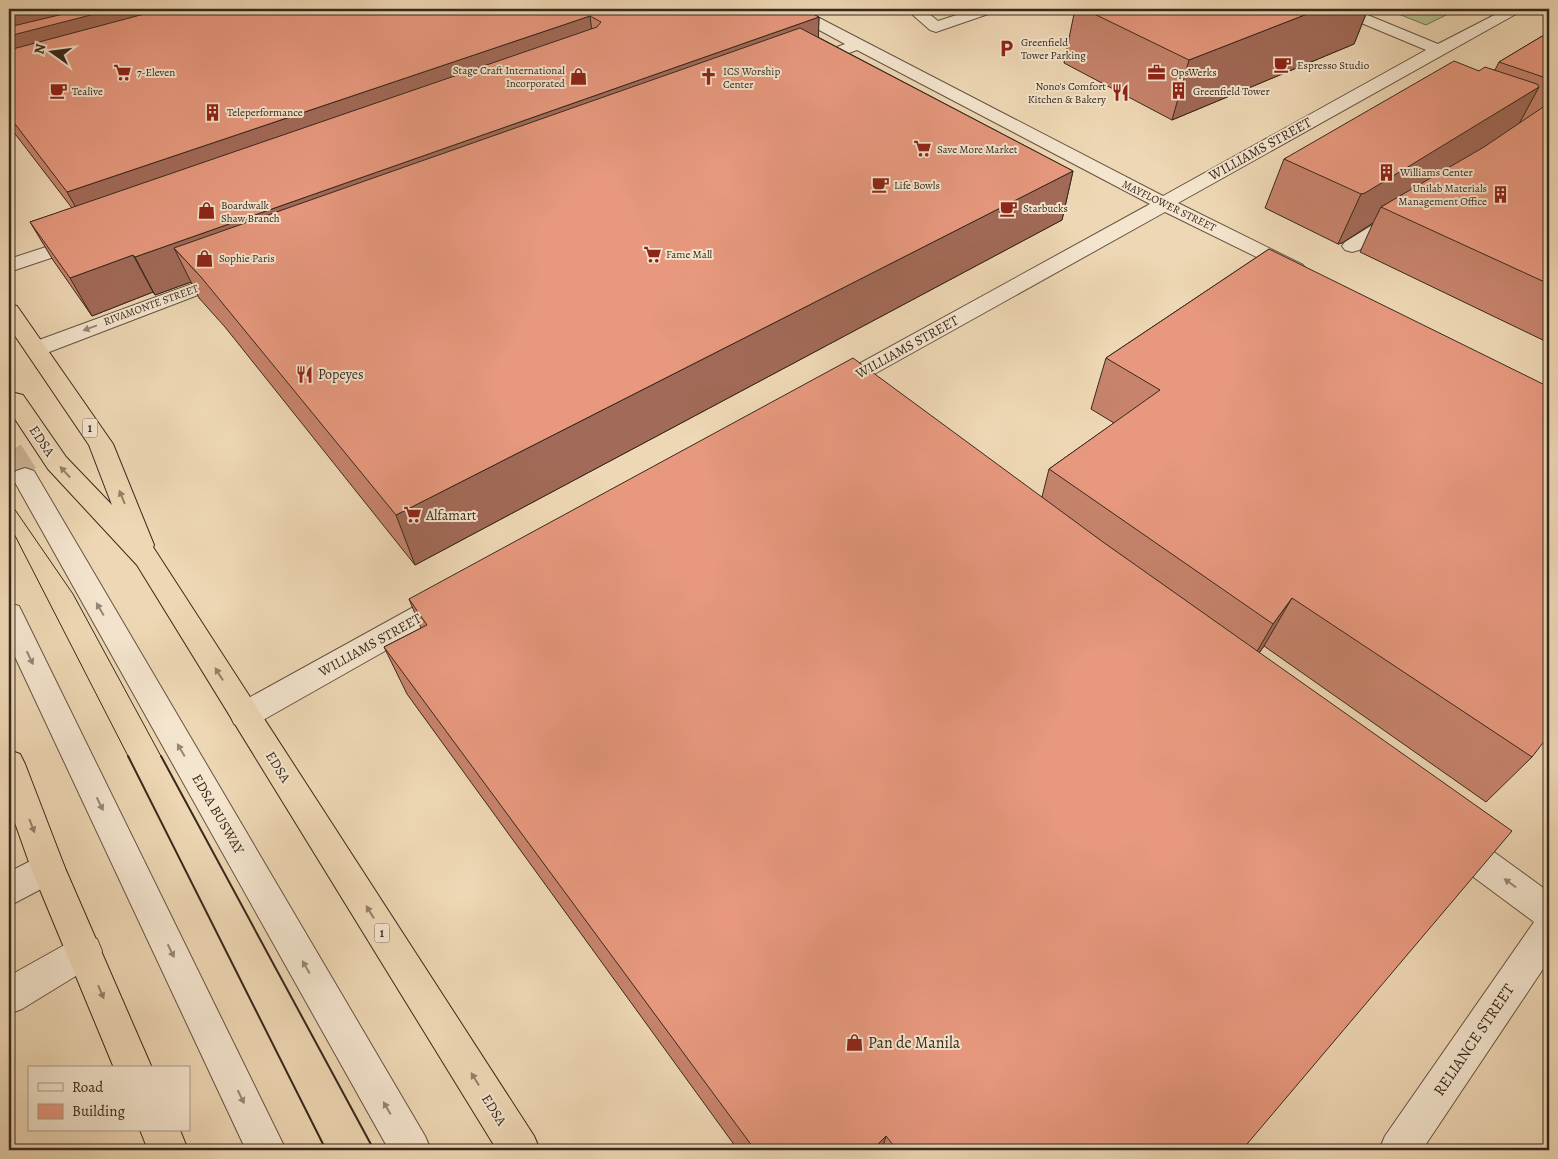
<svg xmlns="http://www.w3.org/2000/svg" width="1558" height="1159" font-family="Alegreya,serif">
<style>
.green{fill:#b6bf8f;stroke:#777456}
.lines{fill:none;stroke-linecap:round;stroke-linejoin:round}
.minor-tunnel{stroke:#cab496;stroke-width:28;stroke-dasharray:28 14;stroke-linecap:butt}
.minor-casing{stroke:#665442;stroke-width:2}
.highway-casing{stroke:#38291c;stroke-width:2}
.minor{fill:#f4e5ce;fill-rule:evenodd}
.highway{fill:#eed7b4;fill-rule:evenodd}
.tram-far1{stroke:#38291c;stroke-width:1}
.tram{stroke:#38291c;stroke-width:2}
.wall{fill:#c7836c;stroke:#38291c}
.shaded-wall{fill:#a26a58;stroke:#38291c}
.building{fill:#e7987e;stroke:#38291c}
.oneway{fill:#968775}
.oneway2{fill:#938068}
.labels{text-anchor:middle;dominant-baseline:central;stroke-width:4;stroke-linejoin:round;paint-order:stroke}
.far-poi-label{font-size:11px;fill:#38291c;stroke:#f4e5ce;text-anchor:start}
.far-street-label{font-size:11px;fill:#38291c;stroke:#f4e5ce}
.shield{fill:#f4e5ce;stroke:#706151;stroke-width:1}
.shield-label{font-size:12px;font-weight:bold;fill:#38291c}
.street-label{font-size:14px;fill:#38291c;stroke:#f4e5ce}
.poi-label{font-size:14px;fill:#38291c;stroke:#f4e5ce;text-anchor:start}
.near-street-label{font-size:16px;fill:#38291c;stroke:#f4e5ce}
.near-poi-label{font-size:16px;fill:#38291c;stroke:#f4e5ce;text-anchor:start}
</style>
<rect width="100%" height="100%" fill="#eed7b4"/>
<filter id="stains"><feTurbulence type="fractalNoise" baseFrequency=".004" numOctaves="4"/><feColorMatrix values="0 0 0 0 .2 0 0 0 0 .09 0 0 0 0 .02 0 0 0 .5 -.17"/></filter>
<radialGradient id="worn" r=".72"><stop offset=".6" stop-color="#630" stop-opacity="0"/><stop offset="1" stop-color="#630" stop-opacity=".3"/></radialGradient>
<path class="green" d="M1386,9H1458L1426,25Z"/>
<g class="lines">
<path class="minor-tunnel" d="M9,452L25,477"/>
<defs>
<path id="minor" d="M784,9H802L1163,196L1426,50L1335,12L1333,9H1353L1438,44L1506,9H1525L1178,203L1303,265L1306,269L1303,273L1296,275L1289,273L1165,212L842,392L834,395L826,392L822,387L826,382L1150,204L857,50L814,66H802L800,63L802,60L845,44L786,12Z
M906,9H923L938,21L975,9H997L994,12L936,32L930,30Z
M1399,211L1406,213L1409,217L1406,221L1359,250L1352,252L1345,250L1342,246L1345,242L1392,213Z
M83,235L90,237L93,241L90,245L9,272V259Z
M230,270L237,272L241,276L237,280L44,354L36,356L28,354L25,349L28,344Z
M25,468L34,471L425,1136L431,1150H389L12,477L16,471Z
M449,590L459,593L463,601L459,609L256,724L245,728L234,724L230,715L234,706L439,593Z
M9,603L19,606L23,614L286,1150H246L9,644Z
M1453,827L1465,831L1549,892V960L1422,1150H1379L1385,1136L1534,922L1441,853L1436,842L1441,831Z
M48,852L60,857L65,868L60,879L9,906V872Z
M84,934L97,939L102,951L97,963L22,1009L9,1014V976Z"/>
<path id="highway" d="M9,304L17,306L113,444L154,545L153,547L534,1136L540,1150H497L137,565L48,469L9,410V395L15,393L23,395L66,457L112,505L89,445L9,327Z
M9,750L20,754L25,764L65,868L152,1068H114L31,868L9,806Z
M140,1130H180L188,1150H148Z"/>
</defs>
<use href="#minor" class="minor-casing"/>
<use href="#highway" class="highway-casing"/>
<use href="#minor" class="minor"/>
<use href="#highway" class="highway"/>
<path class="tram-far1" d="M9,501L73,594L162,758
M9,524L129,758"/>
<path class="tram" d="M128,756L326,1150
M161,756L374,1150"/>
</g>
<path class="wall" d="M9,9L170,12L819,17L818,37L1073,171L1062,220L415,565L225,327L199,298L191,282L155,295L153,292L92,316L53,260L30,222L72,208L9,126Z
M1075,9H1368L1354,44L1172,120L1064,63Z
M1549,32V343L1360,252L1373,223L1342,243L1338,244L1265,208L1284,159L1479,71L1495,70L1499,62Z
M1269,249L1532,757L1486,802L1264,646L1259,653L1242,1150H738L407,694L384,647L421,628L409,599L1042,497L1049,469L1114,423L1091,409L1106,358Z"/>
<path class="shaded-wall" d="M32,9H164L9,76V14Z
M1320,9H1368L1354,44L1172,120L1189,60Z
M590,16L594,50L88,229L67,192Z
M819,17L818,51L202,278L174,248L191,282L155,295L135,257Z
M1539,87L1513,135L1381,207L1373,223L1342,243L1338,244L1361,194Z
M1073,171L1062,220L415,565L396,515Z
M133,255L153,292L92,316L70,278Z
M1292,598L1264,646L1245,672L1273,624Z
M886,1136L882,1150H872Z"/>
<path class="building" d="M9,9H32L9,14Z
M84,9H114L9,36V27Z
M163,9H168L170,12L182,9H803L819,17L135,257L133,255L70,278L30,222L597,27L601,22L590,16L67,192L9,116V50Z
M1084,9H1320L1189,60Z
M800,28L1073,171L396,515L201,277L174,248Z
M1549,32V79L1499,62Z
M1454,61L1479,71L1485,67L1537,84L1539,87L1365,193L1361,194L1284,159Z
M1549,103V284L1381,207L1484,147Z
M1269,249L1549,387V735L1532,757L1292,598L1273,624L1049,469L1160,390L1106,358Z
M853,358L1103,542L1512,831L1242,1150H897L886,1136L872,1150H755L384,647L427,625L409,599Z"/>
<defs><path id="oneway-solid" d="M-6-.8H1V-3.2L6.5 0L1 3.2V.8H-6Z" transform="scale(1.25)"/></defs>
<g class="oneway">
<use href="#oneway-solid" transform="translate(90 328) rotate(160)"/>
<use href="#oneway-solid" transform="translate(100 609) rotate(-120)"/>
<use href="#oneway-solid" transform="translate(30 658) rotate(64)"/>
<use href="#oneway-solid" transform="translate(181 750) rotate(-120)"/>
<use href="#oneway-solid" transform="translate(100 804) rotate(64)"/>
<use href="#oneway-solid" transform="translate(1510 883) rotate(-144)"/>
<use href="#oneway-solid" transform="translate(171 951) rotate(64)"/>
<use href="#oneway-solid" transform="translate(306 967) rotate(-120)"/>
<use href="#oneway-solid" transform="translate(241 1097) rotate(64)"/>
<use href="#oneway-solid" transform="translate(387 1108) rotate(-120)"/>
</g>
<g class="oneway2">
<use href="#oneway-solid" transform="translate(65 472) rotate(-133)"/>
<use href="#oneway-solid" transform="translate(122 497) rotate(-112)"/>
<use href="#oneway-solid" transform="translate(219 674) rotate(-122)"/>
<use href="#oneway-solid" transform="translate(32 826) rotate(69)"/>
<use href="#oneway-solid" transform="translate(370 912) rotate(-122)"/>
<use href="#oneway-solid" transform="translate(101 992) rotate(67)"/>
<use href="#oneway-solid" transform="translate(475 1079) rotate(-122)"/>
</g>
<defs>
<symbol id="parking-bare" viewBox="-9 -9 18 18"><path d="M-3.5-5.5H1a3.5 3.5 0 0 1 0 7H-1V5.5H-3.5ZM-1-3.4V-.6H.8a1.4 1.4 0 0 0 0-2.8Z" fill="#8f2418" stroke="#f4e5ce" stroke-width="2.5" paint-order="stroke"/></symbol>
<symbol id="cafe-bare" viewBox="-9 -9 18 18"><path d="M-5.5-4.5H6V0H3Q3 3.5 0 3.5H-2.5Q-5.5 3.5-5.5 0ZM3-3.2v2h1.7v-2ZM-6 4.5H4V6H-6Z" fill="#8f2418" stroke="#f4e5ce" stroke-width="2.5" paint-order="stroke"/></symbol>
<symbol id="supermarket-bare" viewBox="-9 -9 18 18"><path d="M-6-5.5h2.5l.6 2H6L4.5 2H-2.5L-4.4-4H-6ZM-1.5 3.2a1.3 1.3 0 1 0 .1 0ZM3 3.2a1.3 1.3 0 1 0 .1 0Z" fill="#8f2418" stroke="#f4e5ce" stroke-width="2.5" paint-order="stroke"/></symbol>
<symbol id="office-bare" viewBox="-9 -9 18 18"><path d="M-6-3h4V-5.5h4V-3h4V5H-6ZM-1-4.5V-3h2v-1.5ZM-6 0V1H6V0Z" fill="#8f2418" stroke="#f4e5ce" stroke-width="2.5" paint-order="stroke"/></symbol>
<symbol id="shop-bare" viewBox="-9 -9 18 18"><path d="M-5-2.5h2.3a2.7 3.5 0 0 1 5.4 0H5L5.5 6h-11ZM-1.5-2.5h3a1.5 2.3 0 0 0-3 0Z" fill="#8f2418" stroke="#f4e5ce" stroke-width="2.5" paint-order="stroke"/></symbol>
<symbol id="church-bare" viewBox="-9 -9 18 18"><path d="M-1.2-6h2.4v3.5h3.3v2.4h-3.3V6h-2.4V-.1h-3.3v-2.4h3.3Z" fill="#8f2418" stroke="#f4e5ce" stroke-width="2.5" paint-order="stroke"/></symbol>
<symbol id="building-bare" viewBox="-9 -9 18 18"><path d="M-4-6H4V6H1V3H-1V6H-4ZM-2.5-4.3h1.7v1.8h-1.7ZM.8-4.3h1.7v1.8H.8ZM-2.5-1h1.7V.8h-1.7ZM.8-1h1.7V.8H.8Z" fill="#8f2418" stroke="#f4e5ce" stroke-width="2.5" paint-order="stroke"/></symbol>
<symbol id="restaurant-bare" viewBox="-9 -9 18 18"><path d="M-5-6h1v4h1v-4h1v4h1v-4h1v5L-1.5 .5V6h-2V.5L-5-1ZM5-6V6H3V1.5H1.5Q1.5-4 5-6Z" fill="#8f2418" stroke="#f4e5ce" stroke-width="2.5" paint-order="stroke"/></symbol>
</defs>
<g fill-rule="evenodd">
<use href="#parking-bare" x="994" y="36" width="25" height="25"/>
<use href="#cafe-bare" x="1270" y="52" width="25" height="25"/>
<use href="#supermarket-bare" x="110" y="60" width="25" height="25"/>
<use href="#office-bare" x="1144" y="60" width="25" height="25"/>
<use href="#shop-bare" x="566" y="64" width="25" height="25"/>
<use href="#church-bare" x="696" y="64" width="25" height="25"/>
<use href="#cafe-bare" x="46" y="78" width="25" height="25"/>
<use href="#building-bare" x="1166" y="78" width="25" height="25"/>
<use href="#restaurant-bare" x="1108" y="80" width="25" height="25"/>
<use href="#building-bare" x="200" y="100" width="25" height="25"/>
<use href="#supermarket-bare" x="910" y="136" width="25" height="25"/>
<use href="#building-bare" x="1374" y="160" width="25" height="25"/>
<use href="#cafe-bare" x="868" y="172" width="25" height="25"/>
<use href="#building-bare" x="1488" y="182" width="25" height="25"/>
<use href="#cafe-bare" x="996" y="196" width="25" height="25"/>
<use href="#shop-bare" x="194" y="198" width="25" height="25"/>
<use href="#supermarket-bare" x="640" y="242" width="25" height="25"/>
<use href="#shop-bare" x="192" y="246" width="25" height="25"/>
<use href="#restaurant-bare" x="292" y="362" width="25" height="25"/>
<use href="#supermarket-bare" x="400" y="502" width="25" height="25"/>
<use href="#shop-bare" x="842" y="1030" width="25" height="25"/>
</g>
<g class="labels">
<g class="far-poi-label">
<text x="1021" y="42">Greenfield<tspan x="1021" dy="13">Tower Parking</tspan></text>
<text x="1297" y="65">Espresso Studio</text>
<text x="565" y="70" text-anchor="end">Stage Craft International<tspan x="565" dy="13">Incorporated</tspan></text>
<text x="723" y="71">ICS Worship<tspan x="723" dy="13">Center</tspan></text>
<text x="137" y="72">7-Eleven</text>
<text x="1171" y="72">OpsWerks</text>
<text x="1106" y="86" text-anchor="end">Nono's Comfort<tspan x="1106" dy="13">Kitchen &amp; Bakery</tspan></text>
<text x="72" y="91">Tealive</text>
<text x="1193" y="91">Greenfield Tower</text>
<text x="227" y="112">Teleperformance</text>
<text x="937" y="149">Save More Market</text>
<text x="1400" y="172">Williams Center</text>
<text x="894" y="185">Life Bowls</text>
<text x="1487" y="188" text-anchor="end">Unilab Materials<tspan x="1487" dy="13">Management Office</tspan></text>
<text x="221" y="205">Boardwalk<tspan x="221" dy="13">Shaw Branch</tspan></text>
<text x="1023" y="208">Starbucks</text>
<text x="666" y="254">Fame Mall</text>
<text x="219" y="258">Sophie Paris</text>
</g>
<g class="far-street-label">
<text transform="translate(1169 206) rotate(26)">MAYFLOWER STREET</text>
<text transform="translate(151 305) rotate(-20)">RIVAMONTE STREET</text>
</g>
<g class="shield">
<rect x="82.5" y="418.5" width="15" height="19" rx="4"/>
<rect x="374.5" y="923.5" width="15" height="19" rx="4"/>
</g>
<g class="shield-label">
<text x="90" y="428">1</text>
<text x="382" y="933">1</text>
</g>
<g class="street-label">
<text transform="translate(1260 149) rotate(-29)">WILLIAMS STREET</text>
<text transform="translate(907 347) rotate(-29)">WILLIAMS STREET</text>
<text transform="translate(42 441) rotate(56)">EDSA</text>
<text transform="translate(370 645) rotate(-29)">WILLIAMS STREET</text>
<text transform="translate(278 767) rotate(58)">EDSA</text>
<text transform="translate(218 814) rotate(60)">EDSA BUSWAY</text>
<text transform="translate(494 1110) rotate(58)">EDSA</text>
</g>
<g class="poi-label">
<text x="318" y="374">Popeyes</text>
<text x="426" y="515">Alfamart</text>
</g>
<g class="near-street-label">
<text transform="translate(1474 1040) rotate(-56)">RELIANCE STREET</text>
</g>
<g class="near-poi-label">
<text x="868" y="1043">Pan de Manila</text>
</g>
</g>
<rect width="1558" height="1159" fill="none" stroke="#eed7b4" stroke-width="30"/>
<rect x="10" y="10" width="1538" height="1139" fill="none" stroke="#38291c" stroke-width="2.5"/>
<rect x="15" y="15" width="1528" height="1129" fill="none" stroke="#38291c"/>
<rect x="28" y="1066" width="162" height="65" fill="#f4e5ce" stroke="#a99a87"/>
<rect x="38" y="1083" width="25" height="8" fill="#f4e5ce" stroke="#a99a87"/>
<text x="72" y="1092" font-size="15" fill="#38291c">Road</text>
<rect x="38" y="1104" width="25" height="15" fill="#e7987e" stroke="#a99a87"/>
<text x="72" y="1116" font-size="15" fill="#38291c">Building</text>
<g transform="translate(52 52) rotate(284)" stroke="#f4e5ce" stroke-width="4" paint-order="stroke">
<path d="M0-4L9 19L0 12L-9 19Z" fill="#38291c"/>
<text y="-8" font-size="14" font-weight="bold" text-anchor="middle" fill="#38291c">N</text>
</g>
<rect width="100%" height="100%" filter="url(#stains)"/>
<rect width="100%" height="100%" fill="url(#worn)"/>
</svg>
